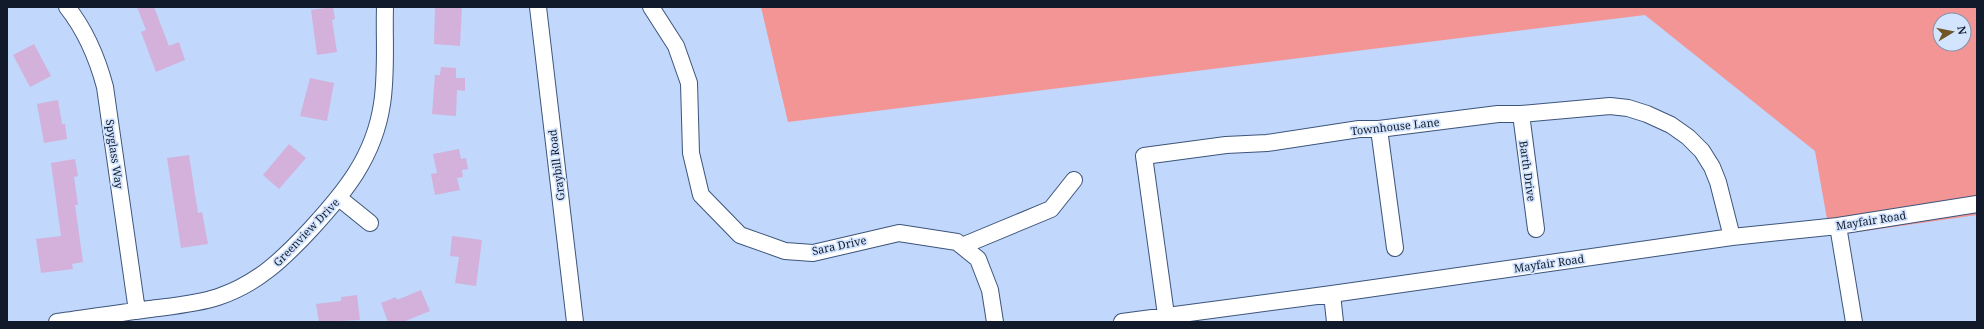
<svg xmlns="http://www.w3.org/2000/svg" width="1984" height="329" font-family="'Noto Serif',serif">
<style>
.green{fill:#f39495;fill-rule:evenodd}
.building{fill:#d3b1db}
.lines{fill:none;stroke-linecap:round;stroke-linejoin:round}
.minor-casing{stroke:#3d557b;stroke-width:18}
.minor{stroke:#fff;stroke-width:16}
.labels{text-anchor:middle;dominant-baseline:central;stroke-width:3.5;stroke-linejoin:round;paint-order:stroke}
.street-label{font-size:11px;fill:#101a2a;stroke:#d3e4ff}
</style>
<rect width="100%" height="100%" fill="#c1d7fb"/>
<path class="green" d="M761,7H1977V215L1830,236L1815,151L1645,15L788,122ZM1940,20H1964V44H1940Z"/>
<path class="building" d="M137,7H154L169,46L179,42L185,60L156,72L141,32L146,30Z
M333,7L335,19L332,20L337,52L317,55L311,10Z
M435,7H462L460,46L434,44Z
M34,44L51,76L30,87L13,55Z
M441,67L456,68V78H465V91L457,90L456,116L432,114L435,75H440Z
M310,78L334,83L327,121L300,116Z
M58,100L62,124H65L67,139L44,143L37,104Z
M289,144L306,158L279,189L263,175Z
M459,149L461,159L466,158L468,169L462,170L463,177L457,178L460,190L435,195L431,174L437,173L433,154Z
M189,155L198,213L202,212L208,244L181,248L167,158Z
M75,159L78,176L74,177L78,205H75L83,262L72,264L73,269L41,273L36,239L61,236L51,163Z
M452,236L482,240L476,286L455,283L459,257L450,256Z
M421,290L430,311L403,322H388L381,303L396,297L397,300Z
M357,295L360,320L319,322L316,304L341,301V297Z"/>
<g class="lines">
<defs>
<path id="minor" d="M67,7C86,31 97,57 105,87L137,311
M538,7L575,322
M651,7L676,46L689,83L691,153L701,195L740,235L785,251L813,253L899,233L957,242L978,259L990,290L995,322
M1521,114L1536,229
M1379,129L1395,248
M339,198L370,223
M1838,226L1854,322
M962,246L1051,209L1074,180
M1332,294L1335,322
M1166,315L1144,156L1226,145L1267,143L1359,129H1379L1498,114H1521L1610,106L1628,108L1647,114L1671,125L1688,137L1702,151L1712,167L1718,182L1732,237
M57,322C88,318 119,313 150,309C173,306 197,304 218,297C257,284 283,259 310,230C345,192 374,157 382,104C387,72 384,39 385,7
M1122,322L1332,294L1732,237L1838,226L1977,204"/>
</defs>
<use href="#minor" class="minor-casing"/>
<use href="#minor" class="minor"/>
</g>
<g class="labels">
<g class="street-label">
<text transform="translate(1395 126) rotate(-6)">Townhouse Lane</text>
<text transform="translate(115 154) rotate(82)">Spyglass Way</text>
<text transform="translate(556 165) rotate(-97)">Graybill Road</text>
<text transform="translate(1528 171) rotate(82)">Barth Drive</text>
<text transform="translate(1871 220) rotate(-9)">Mayfair Road</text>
<text transform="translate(306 232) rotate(-46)">Greenview Drive</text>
<text transform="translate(839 245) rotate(-12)">Sara Drive</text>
<text transform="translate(1549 263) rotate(-8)">Mayfair Road</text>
</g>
</g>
<rect width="1984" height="329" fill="none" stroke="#101a2a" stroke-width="16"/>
<g transform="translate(1952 32) rotate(80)"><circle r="19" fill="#d3e4ff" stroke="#8593aa"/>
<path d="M0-3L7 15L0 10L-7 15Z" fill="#705527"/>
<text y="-6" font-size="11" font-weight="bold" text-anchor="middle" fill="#101a2a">N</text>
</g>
</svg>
